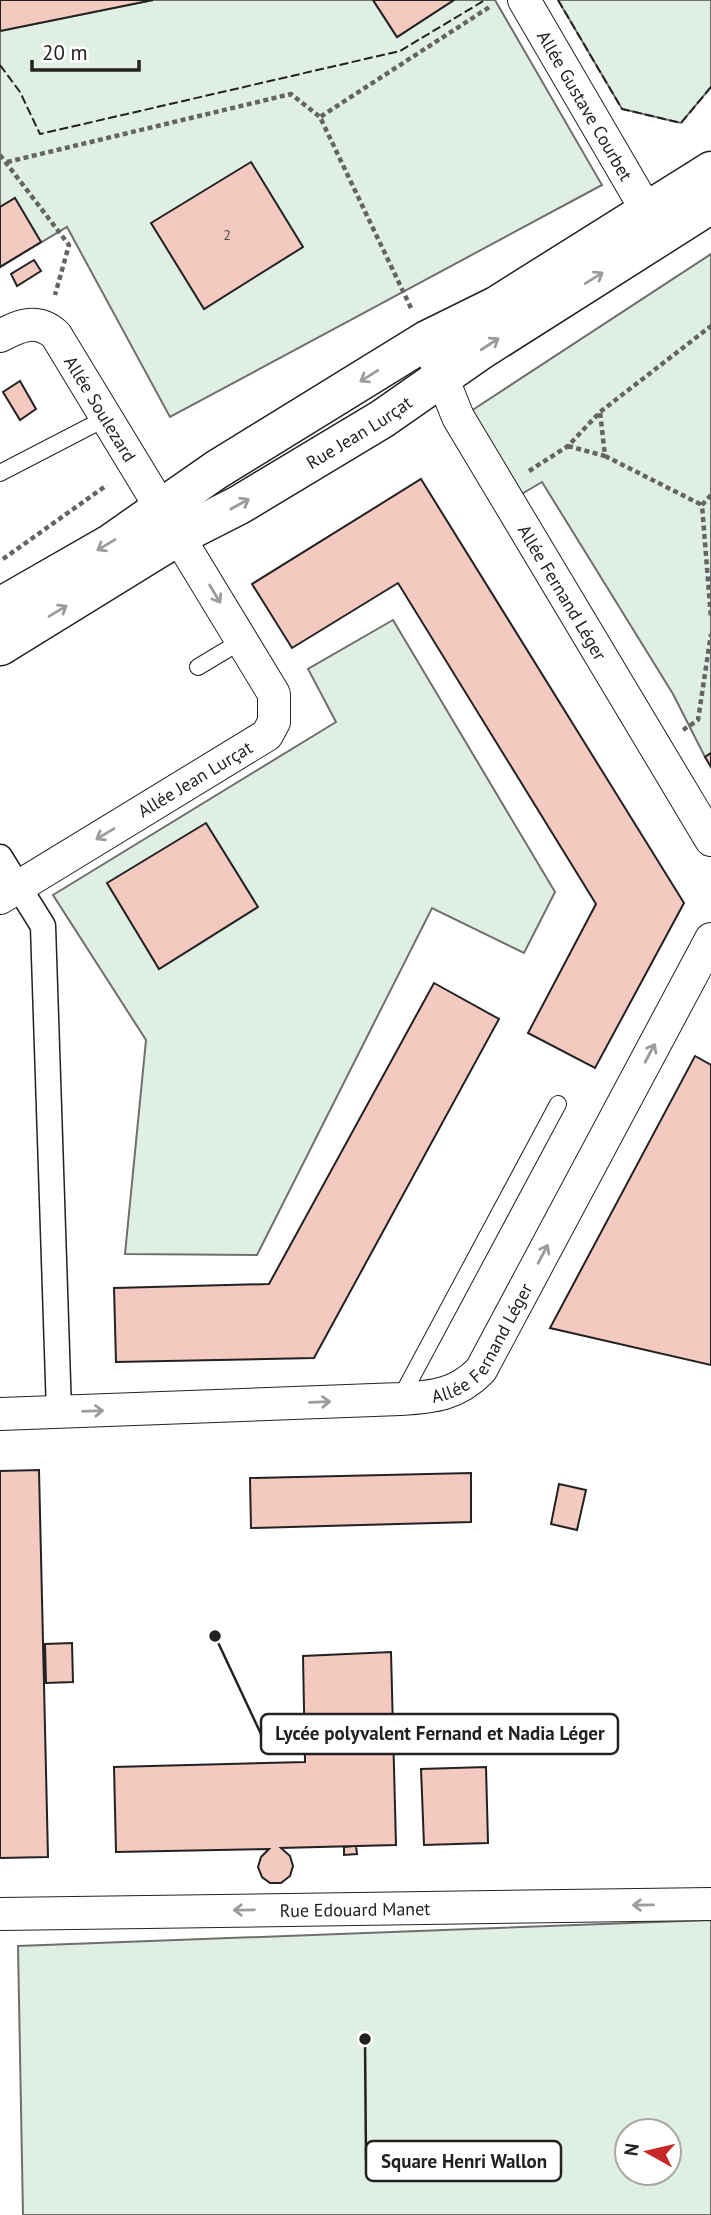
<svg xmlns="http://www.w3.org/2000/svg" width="711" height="2215" font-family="'PT Sans',sans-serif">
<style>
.green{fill:#e0efe3;stroke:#6f6f6f;stroke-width:2;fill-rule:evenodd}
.building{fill:#f3c9c0;stroke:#222;stroke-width:2}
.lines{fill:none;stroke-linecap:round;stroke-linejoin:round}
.service-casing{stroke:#222;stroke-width:18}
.pedestrian-casing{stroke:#222;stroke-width:27}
.minor-casing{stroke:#222;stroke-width:34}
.tertiary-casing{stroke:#222;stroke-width:41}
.path{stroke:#646464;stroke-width:4.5;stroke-dasharray:5 3.5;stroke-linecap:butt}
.service{stroke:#fff;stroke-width:16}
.pedestrian{stroke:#fff;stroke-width:24}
.minor{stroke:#fff;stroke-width:32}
.tertiary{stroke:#fff;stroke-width:38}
.fence{stroke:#222;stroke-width:2;stroke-dasharray:9 3.5;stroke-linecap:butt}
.oneway{stroke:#9c9c9c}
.labels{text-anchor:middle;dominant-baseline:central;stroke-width:5;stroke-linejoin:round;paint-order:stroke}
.number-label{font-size:14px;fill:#564c4a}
.street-label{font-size:18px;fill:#222;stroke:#fff}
.leader{fill:none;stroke:#222;stroke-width:2.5}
.callout-dot{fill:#222;stroke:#fff;stroke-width:2.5}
.callout{fill:#fff;stroke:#222;stroke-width:2.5}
.callout-label{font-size:19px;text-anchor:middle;font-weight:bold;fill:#222}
</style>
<rect width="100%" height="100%" fill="#fff"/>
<path class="green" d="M153,0H373L397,37L454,0H495L602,185L170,417L67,227L0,267V31Z
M558,0H711V87L681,123L622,109Z
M711,254V753L705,757L673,694L542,482L520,495L471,411Z
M393,620L555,892L524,953L432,908L257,1255L125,1254L146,1040L53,895L336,722L308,669Z
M711,1920V2215H23L18,1946ZM627,2131H669V2173H627Z"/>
<path class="building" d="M0,0H153L0,31Z
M373,0H454L397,37Z
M251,162L303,247L204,309L151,223Z
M15,198L41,242L0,267V207Z
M34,260L41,271L17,286L11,274Z
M20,381L36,409L20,420L3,392Z
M421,479L684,903L595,1068L528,1033L596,904L398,583L292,648L252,584Z
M711,753V767L705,757Z
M206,823L258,907L159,969L107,883Z
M434,983L499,1019L314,1358L116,1362L114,1288L269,1284Z
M695,1056L711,1065V1365L550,1328Z
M39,1470L48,1857L0,1858V1471Z
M471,1473V1522L251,1528L250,1478Z
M559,1484L586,1490L577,1530L551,1524Z
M72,1643L73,1682L46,1683L45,1644Z
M391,1652L396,1845L281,1848L290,1856L293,1866L290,1876L281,1883H270L262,1877L258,1867L261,1857L269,1849L116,1852L114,1767L305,1762L303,1656Z
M486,1767L488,1843L424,1845L421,1769Z
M356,1846L357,1854L344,1855V1847Z"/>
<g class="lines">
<defs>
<path id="service" d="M0,473L108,417
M198,667L243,640
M400,1399L558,1104"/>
<path id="pedestrian" d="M0,857L43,926L59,1412"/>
<g id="minor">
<path id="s1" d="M524,0L647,211"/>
<path id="s2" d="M0,336C20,325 38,318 56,335L274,694V722L267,735L0,898"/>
<path id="s3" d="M427,340L458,417L711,840"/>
<path id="s4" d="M0,1414L400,1399C433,1397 457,1395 481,1370L711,939"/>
<path id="s5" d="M0,1914L711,1904"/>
</g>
<g id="tertiary">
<path d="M0,607L110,544L216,470L427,340L496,306L711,171"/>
<path id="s6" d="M0,646L180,535L239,505L382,419L481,350L711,204"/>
</g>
</defs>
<use href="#service" class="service-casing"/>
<use href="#pedestrian" class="pedestrian-casing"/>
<use href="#minor" class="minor-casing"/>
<use href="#tertiary" class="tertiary-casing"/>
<path class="path" d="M0,155L69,245L55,295
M7,162L291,94L320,117
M411,308L320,117L491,6
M568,446L605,456L600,412
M605,456L702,505
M529,471L568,446L600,412L711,326
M711,495L702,505L711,618
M3,559L107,485
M683,730L698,720L711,634"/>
<use href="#service" class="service"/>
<use href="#pedestrian" class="pedestrian"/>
<use href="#minor" class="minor"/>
<use href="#tertiary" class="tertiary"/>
<path class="fence" d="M558,0L622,109L681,123L711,87
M0,65L20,92L40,134L400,51L485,0"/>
</g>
<defs><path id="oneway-shaft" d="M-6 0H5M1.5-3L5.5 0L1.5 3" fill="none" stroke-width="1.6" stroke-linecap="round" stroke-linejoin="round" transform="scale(1.75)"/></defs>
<g class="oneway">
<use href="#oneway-shaft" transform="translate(594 278) rotate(-32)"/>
<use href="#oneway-shaft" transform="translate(490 344) rotate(-33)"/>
<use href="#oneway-shaft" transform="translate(369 376) rotate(148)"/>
<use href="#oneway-shaft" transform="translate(240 504) rotate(-29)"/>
<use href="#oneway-shaft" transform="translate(106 545) rotate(149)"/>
<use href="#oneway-shaft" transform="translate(215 594) rotate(59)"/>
<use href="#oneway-shaft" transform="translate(58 611) rotate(-31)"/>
<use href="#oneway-shaft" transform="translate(105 834) rotate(149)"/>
<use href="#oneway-shaft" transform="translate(650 1053) rotate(-62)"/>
<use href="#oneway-shaft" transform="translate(543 1254) rotate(-62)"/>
<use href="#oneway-shaft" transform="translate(320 1402) rotate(-2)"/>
<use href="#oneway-shaft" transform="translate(93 1411) rotate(-2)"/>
<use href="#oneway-shaft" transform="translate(643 1905) rotate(179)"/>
<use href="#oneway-shaft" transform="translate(244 1910) rotate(179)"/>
</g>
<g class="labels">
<g class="number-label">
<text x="227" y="235">2</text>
</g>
<g class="street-label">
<text stroke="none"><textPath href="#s1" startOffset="122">Allée Gustave Courbet</textPath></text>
<text stroke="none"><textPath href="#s2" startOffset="147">Allée Soulezard</textPath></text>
<text stroke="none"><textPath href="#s6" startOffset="418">Rue Jean Lurçat</textPath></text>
<text stroke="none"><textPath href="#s3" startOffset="287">Allée Fernand Léger</textPath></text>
<text transform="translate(195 779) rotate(-31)">Allée Jean Lurçat</text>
<text stroke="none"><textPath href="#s4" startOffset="509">Allée Fernand Léger</textPath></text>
<text stroke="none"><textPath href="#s5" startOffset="355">Rue Edouard Manet</textPath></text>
</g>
</g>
<path class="leader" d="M215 1636L261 1734M365 2039L366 2161"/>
<g class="callout-dot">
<circle cx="215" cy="1636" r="7"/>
<circle cx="365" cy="2039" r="7"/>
</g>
<g class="callout">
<rect x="261" y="1714" width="357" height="40" rx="7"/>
<rect x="366" y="2141" width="195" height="40" rx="7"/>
</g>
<g class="callout-label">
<text x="440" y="1740">Lycée polyvalent Fernand et Nadia Léger</text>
<text x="464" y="2168">Square Henri Wallon</text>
</g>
<g transform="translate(648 2152) rotate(278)"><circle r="33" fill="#ffffff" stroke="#a7a7a7" stroke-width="2"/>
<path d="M0-5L12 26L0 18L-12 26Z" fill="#c62828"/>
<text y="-10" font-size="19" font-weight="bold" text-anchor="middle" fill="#222222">N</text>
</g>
<path d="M32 60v10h107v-10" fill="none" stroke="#222222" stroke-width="3.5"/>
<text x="42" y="60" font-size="21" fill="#222222" stroke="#ffffff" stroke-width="5" paint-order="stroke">20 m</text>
</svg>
